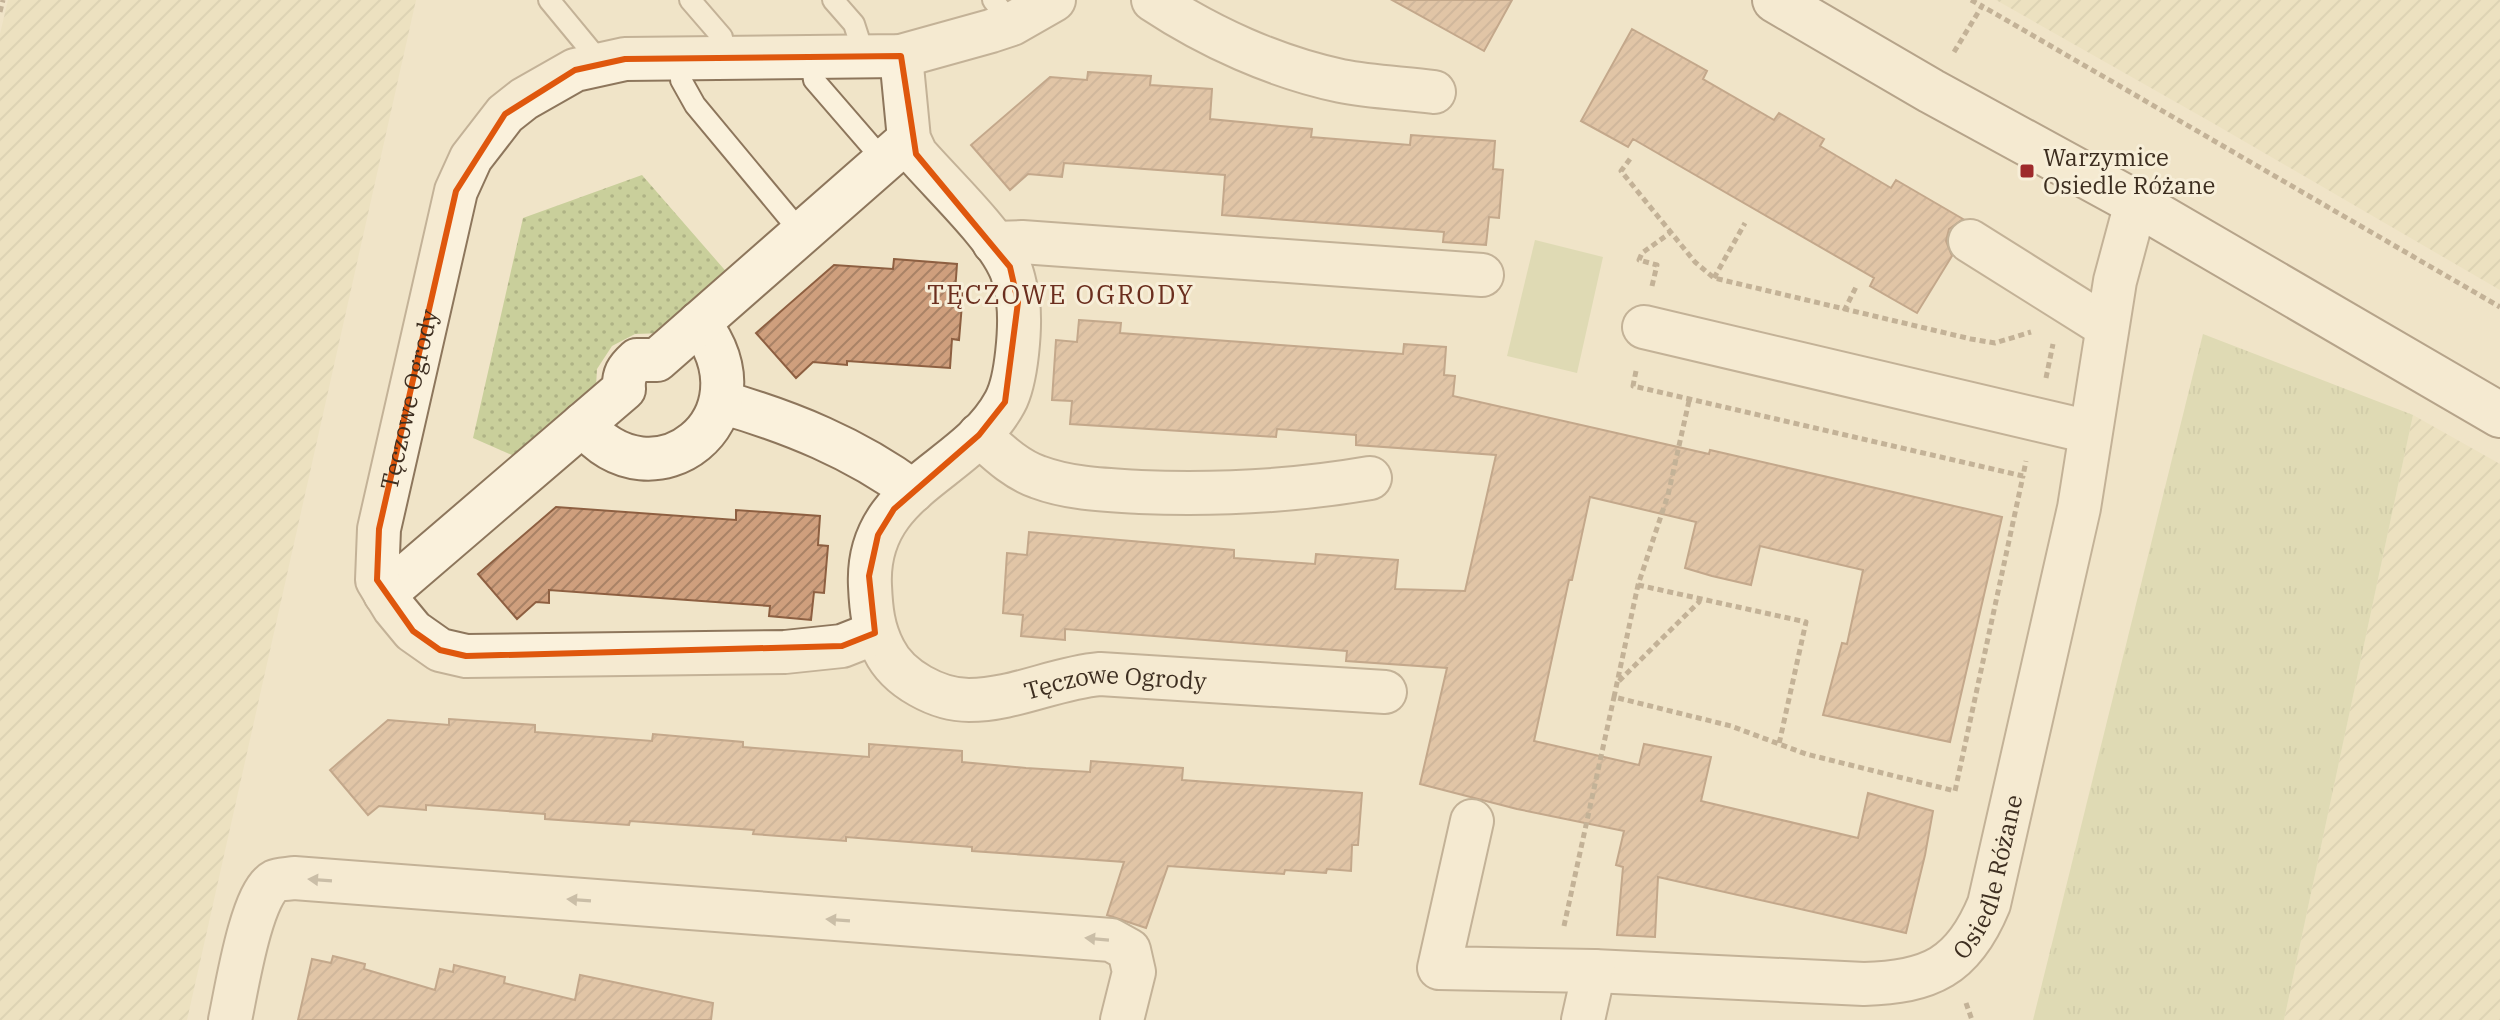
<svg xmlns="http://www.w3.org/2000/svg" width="2500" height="1020" font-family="'IBM Plex Serif',serif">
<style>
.farmland{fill:url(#farmland-furrows)}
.grass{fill:url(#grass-tufts)}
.park{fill:url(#park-dots)}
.garden{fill:#c9cf9b}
.building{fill:url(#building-hatch);stroke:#8d5f41;stroke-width:2}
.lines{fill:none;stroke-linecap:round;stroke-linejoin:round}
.lane-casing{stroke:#8d765c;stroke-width:24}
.street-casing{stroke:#8d765c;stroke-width:46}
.secondary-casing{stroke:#6f573f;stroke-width:48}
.path{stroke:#8d765c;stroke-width:5;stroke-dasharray:6 4;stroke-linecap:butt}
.lane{stroke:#faf1dc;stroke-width:20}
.street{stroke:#faf1dc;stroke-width:42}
.secondary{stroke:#faf1dc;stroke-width:44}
.oneway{fill:#9c907e}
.marked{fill:none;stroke:#df570d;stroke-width:6;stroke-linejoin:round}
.poi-dot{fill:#9e2a2b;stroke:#f7eed8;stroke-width:3}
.labels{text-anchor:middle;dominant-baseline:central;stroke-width:6;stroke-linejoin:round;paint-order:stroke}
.poi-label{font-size:24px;fill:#3d2e20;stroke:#f7eed8;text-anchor:start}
.street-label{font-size:24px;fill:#3d2e20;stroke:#f7eed8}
.neighbourhood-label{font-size:26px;letter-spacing:2px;fill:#6b2e1e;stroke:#f7eed8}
</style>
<defs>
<pattern id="farmland-furrows" width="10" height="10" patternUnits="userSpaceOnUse" patternTransform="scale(2)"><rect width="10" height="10" fill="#e6deb5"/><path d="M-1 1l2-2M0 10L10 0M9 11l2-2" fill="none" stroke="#c6bf9b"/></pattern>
<pattern id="grass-tufts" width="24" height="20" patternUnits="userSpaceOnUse" patternTransform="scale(2)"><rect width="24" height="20" fill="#c9cf9b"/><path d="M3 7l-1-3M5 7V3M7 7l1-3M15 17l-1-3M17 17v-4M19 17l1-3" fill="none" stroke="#aeb285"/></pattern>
<pattern id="park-dots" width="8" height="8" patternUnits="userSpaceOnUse" patternTransform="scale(2)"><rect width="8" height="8" fill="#c9cf9b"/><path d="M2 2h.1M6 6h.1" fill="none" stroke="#aeb285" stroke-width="1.8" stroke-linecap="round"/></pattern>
<pattern id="building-hatch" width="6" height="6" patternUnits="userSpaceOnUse" patternTransform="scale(2)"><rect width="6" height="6" fill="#cf9f7d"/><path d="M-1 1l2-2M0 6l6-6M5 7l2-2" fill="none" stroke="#a98266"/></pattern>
</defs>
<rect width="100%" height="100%" fill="#f0e4c8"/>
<path class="farmland" d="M8,0H416L187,1020H0V34Z
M1996,0H2500V290L2211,122Z
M2413,415L2500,464V1020H2284Z"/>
<path class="grass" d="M2203,334L2413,415L2284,1020H2033Z"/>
<path class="park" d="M642,175L730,276L665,333L635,334L612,346L597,369L596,387L521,459L473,438L523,218Z"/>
<path class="garden" d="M1535,240L1603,257L1577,373L1507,356Z"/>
<path class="building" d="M1392,0H1512L1484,51Z
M1632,29L1707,71L1703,79L1774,120L1779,113L1824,139L1820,146L1891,188L1896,180L1963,219L1949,229L1946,241L1952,256L1917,313L1870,286L1874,278L1633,139L1628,147L1581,121Z
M1088,72L1151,76L1150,85L1212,89L1210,119L1312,129L1311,137L1410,145L1411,135L1495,141L1493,169L1503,170L1499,218L1489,217L1486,245L1443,242L1444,232L1222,215L1225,175L1064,163L1062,177L1028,174L1010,190L971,145L1050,77L1087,80Z
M894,259L957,264L955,292H963L959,340L952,339L950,368L847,361V365L813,362L796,378L756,333L834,265L893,269Z
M1079,320L1121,323L1120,333L1403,354L1404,344L1446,347L1444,375L1455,376L1453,396L1709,454L1710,450L2002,517L1950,742L1823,715L1842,643L1847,644L1863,570L1760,546L1751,585L1712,576L1685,568L1696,522L1590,497L1572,580H1569L1534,741L1639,765L1644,744L1711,757L1701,801L1858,838L1868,793L1933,811L1925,855L1906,933L1658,877L1655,937L1617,935L1623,867L1616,865L1624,831L1517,809L1420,784L1447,668L1346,661L1347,651L1065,629V640L1021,636L1023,615L1003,613L1007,553L1027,555L1029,532L1234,550V558L1315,564L1316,554L1398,560L1395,589L1465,591L1496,455L1356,445V435L1277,429L1276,437L1070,424L1072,401L1052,400L1056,340L1077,342Z
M556,507L736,520V510L820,516L818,545L828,546L824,593L814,592L811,620L769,616L770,606L549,590V603L536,602L517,619L478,574Z
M449,719L535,725V732L652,741L653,734L743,742V747L869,757V744L962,751V762L1026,768L1090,772L1091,761L1183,768L1182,780L1362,793L1358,845H1352L1351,871L1327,869L1326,873L1285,870L1284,874L1168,866L1146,928L1107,915L1124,862L972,851V847L846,837V841L753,834L754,830L630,821L629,825L545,819V814L426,805V810L379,806L368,815L330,770L388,720L449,725Z
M333,956L365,964L364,969L435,990L440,969L453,972L454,965L505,977L504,983L575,1000L580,975L713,1003L711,1020H298L312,959L331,963Z"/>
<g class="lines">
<defs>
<path id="lane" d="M549,0L601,63
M690,0L722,37L723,59
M833,0L854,24L865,58
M993,0L1012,24
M682,57L681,80L695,105L789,218
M811,59L814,80L872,147"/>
<g id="street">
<path d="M1153,0C1209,37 1275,67 1341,81C1371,87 1403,88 1434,92"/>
<path id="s1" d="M901,56L909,139L916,154C942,184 993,232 1009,266C1014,275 1016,290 1018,301C1021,326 1017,380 1005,402C967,473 865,487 870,586C871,609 873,629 884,650C898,679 938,700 969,700C1014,700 1055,678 1100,674L1385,692"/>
<path d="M1970,241L2107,327"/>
<path d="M994,243L1022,242L1482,275"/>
<path d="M1644,327L2090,432"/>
<path d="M721,402C790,422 855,448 913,491"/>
<path d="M583,424C653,511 773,418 699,323"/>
<path d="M979,435C997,451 1015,469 1038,477C1070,489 1106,490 1140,492C1217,495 1295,491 1370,478"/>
<path d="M385,594L624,389C623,375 627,369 637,360H657L909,139"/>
<path id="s2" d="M875,633L842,646L785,652L466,656L440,650L413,631L394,608L377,580L379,529L456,191L471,158L505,114L524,99L575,70L625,59L901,56L991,31L1012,24L1054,0"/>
<path id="s3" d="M1472,821L1439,968L1594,971L1864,984C1930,982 1963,967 1989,904L2079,508L2115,281L2136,203"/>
<path d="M230,1020C236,993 251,893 275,881C279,879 288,879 294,878L1111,940L1129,950L1134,972L1122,1020"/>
<path d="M1583,1020L1594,971"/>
</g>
<path id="secondary" d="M1775,0L1931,91L2136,203L2500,415"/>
</defs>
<use href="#lane" class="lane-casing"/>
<use href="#street" class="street-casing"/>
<use href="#secondary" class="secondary-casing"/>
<path class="path" d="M1971,0L1982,6
M0,12L3,0
M1954,52L1982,6L2500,307
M1630,159L1621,171L1695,262L1714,278L1971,339L1995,343L2031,332
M1714,278L1745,223
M1652,286L1657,265L1639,260L1642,253L1670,233
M1844,311L1856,287
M1636,371L1633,386L2023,476L2026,461
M2046,378L2053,344
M1689,401L1668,495L1638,585L1614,697L1731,726L1806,754L1955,791L2023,476
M1638,585L1806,622L1779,744
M1619,681L1700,601
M1564,926L1614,697
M1966,1003L1972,1020"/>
<use href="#lane" class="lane"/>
<use href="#street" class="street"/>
<use href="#secondary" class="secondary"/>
</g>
<defs><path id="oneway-solid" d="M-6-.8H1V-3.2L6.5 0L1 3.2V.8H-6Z" transform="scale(2)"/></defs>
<g class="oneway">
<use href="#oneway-solid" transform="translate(320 880) rotate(-176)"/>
<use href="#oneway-solid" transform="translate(579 900) rotate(-176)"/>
<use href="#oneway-solid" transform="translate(838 920) rotate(-176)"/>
<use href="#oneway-solid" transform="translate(1097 939) rotate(-175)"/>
</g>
<path d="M0 0H2500V1020H0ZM901,56L916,154L1010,267L1018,302L1005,402L979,435L894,509L878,535L869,576L875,633L842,646L466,656L440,650L413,631L377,580L379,529L456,191L505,114L575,70L625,59Z" fill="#f0e4c8" fill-opacity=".55" fill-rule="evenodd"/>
<path class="marked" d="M901,56L916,154L1010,267L1018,302L1005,402L979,435L894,509L878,535L869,576L875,633L842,646L466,656L440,650L413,631L377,580L379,529L456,191L505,114L575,70L625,59Z"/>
<rect class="poi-dot" x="2019" y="163" width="16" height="16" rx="4"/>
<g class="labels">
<g class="poi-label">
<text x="2043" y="157">Warzymice<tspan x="2043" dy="28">Osiedle Różane</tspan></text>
</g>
<g class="street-label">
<text stroke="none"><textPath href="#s2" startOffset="718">Tęczowe Ogrody</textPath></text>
<text stroke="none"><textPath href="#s1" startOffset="940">Tęczowe Ogrody</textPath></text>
<text stroke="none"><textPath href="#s3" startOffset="762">Osiedle Różane</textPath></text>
</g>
<g class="neighbourhood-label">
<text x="1061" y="294">TĘCZOWE OGRODY</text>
</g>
</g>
</svg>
